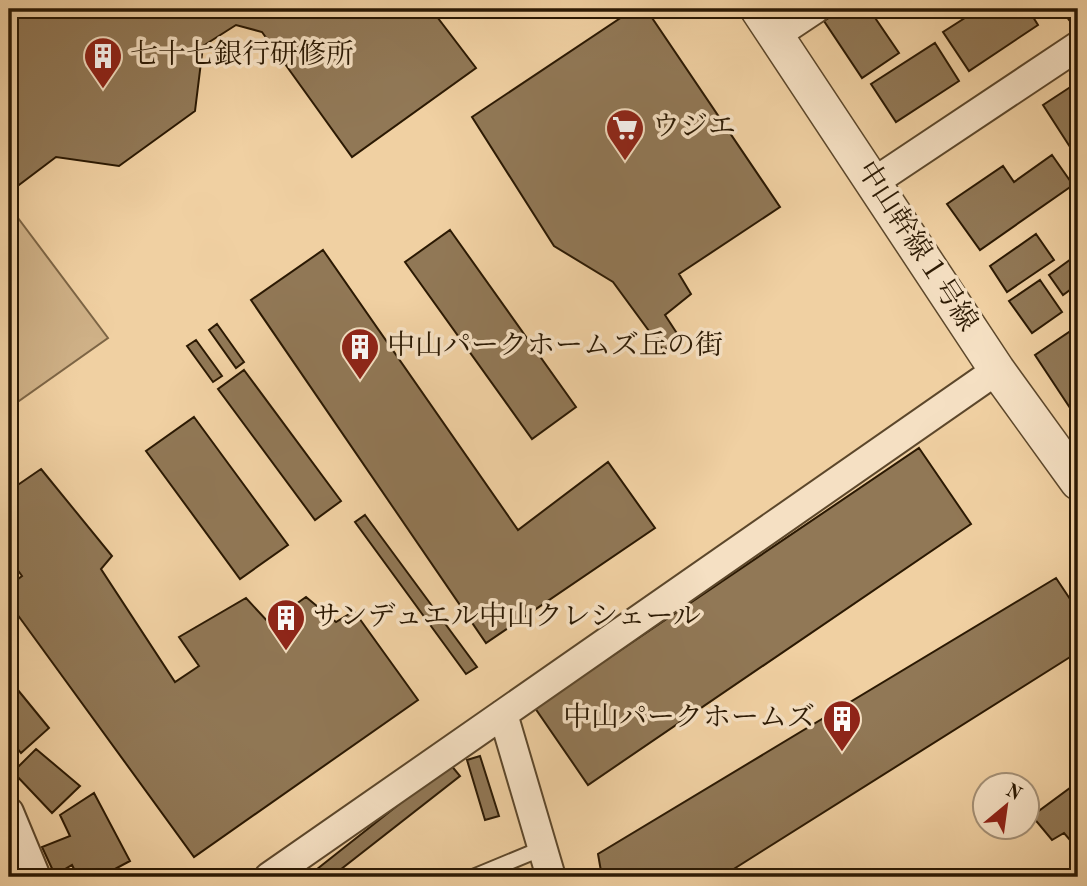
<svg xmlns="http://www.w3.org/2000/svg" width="1087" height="886" font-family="'Old Standard TT','Noto Serif JP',serif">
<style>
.green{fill:#cfb187;stroke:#7d6545;stroke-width:2}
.building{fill:#917856;stroke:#2b1903;stroke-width:2}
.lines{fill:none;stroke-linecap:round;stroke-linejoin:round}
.service-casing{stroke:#5c472b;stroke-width:18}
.minor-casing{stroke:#5c472b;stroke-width:32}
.tertiary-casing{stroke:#5c472b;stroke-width:38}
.service{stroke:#f5e0c3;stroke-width:14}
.minor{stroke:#f5e0c3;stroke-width:28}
.tertiary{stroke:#f5e0c3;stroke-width:35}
.labels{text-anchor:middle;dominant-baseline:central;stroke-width:7;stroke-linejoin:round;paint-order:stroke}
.poi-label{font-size:28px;fill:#2b1903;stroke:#f5e0c3;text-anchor:start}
.street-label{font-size:28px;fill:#2b1903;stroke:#f5e0c3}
</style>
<rect width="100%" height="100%" fill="#f0d0a2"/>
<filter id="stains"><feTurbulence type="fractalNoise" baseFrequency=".00286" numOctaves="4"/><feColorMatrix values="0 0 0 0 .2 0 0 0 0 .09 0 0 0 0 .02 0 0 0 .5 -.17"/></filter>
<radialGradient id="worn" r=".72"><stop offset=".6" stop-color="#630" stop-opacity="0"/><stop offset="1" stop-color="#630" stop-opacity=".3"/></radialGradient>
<path class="green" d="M9,206L108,338L9,408Z"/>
<path class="building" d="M9,9H86L88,12L92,9H431L476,68L352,157L262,32L236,25L203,46L195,111L119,166L56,157L11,191Z
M634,9H646L780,207L679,274L691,294L665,315L682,341L663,350L613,282L554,246L472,117Z
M843,9H869L899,53L862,78L824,21Z
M979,9H1028L1038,25L969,71L943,32Z
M1061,9H1078V14L1069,20Z
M935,43L959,81L896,122L871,84Z
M1078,82V142L1070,147L1043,105Z
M1052,155L1073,185L980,250L947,204L1003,166L1014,182Z
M450,230L576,407L532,439L405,262Z
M1036,234L1054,260L1007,292L990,266Z
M323,250L518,530L608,462L655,528L486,643L251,300Z
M1078,254V284L1063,295L1049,275Z
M1040,280L1062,312L1032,333L1009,301Z
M217,324L244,362L236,368L209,330Z
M1078,326V415L1076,417L1035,355Z
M196,340L222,376L213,382L187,346Z
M244,370L341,501L315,520L218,389Z
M194,417L288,545L240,579L146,451Z
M919,448L971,524L588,785L535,708Z
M41,469L112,556L101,569L175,682L199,666L179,637L246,598L269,623L306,597L336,622L354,611L418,700L194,857L9,603V586L22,576L9,558V491Z
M365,515L477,667L466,674L355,522Z
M1056,578L1078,611V652L721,877H602L598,854Z
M13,684L49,728L21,753L9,738V687Z
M36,749L80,786L52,813L13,772Z
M480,756L499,816L485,820L467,760Z
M450,764L460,776L331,877H316L312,873Z
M1078,782V845L1076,847L1064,833L1052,840L1032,816Z
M94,793L130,861L100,877H78L72,865L55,875L42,847L70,836L60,815Z"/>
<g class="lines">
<defs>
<path id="service" d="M473,877L543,848"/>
<path id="minor" d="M776,35L815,9
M874,182L1078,46
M503,714L551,877
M9,812L36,877
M269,877L997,370"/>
<path id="tertiary" d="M758,9L997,370L1078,482"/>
</defs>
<use href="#service" class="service-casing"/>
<use href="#minor" class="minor-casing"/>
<use href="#tertiary" class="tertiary-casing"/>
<use href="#service" class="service"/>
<use href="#minor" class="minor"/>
<use href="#tertiary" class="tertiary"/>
</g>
<defs>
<symbol id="building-pin" viewBox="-11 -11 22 30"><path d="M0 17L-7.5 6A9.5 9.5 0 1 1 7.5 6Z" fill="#8f2418" stroke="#f5e0c3"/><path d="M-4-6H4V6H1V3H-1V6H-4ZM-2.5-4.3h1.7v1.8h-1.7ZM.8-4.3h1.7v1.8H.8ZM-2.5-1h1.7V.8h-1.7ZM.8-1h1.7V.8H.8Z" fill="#fff"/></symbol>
<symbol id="supermarket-pin" viewBox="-11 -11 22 30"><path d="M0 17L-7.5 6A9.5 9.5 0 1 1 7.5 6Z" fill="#8f2418" stroke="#f5e0c3"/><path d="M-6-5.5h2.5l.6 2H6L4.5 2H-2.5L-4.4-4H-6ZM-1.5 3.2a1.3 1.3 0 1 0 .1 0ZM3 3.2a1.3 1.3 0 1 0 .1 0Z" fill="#fff"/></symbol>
</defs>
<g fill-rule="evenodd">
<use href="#building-pin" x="81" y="34" width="44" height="60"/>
<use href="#supermarket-pin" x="603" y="106" width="44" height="60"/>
<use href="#building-pin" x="338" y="325" width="44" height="60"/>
<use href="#building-pin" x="264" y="596" width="44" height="60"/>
<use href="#building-pin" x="820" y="697" width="44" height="60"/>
</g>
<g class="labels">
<g class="poi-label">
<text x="130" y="56">七十七銀行研修所</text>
<text x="652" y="128">ウジエ</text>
<text x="387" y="347">中山パークホームズ丘の街</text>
<text x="313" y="618">サンデュエル中山クレシェール</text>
<text x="815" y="719" text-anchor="end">中山パークホームズ</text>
</g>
<g class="street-label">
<text transform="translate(916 247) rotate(57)">中山幹線１号線</text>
</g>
</g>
<rect width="1087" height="886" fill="none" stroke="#f0d0a2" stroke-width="35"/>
<rect x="10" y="10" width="1066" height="865" fill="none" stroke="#2b1903" stroke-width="3.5"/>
<rect x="18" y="18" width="1052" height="851" fill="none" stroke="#2b1903" stroke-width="2"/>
<g transform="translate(1006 806) rotate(29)"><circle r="33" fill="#f5e0c3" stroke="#a49076" stroke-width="2"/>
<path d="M0-5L12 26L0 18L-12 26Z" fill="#8f2418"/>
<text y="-10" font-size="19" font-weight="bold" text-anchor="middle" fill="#2b1903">N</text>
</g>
<rect width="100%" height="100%" filter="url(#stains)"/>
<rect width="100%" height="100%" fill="url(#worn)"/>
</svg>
